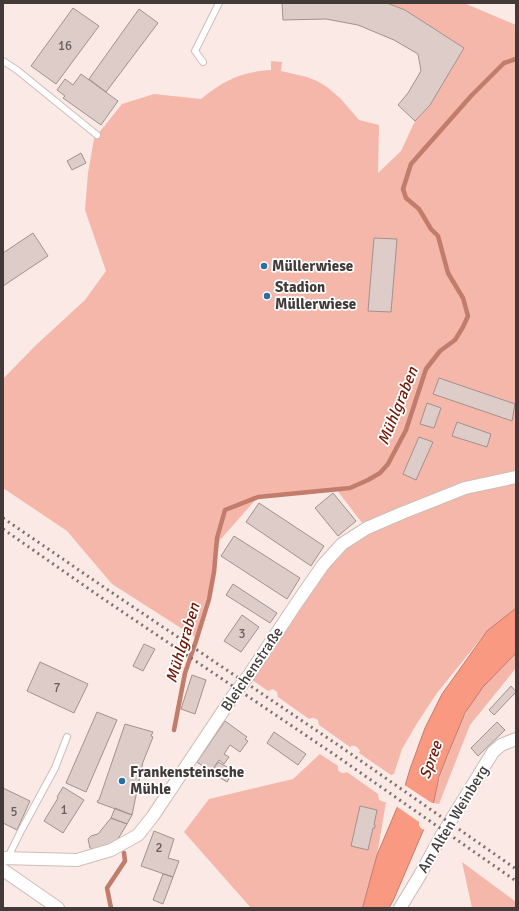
<svg xmlns="http://www.w3.org/2000/svg" width="519" height="911" font-family="Signika,sans-serif">
<style>
.green{fill:#f4b7a9}
.water{fill:#f99982;stroke:#c27c6c}
.pier{fill:#fbe9e5}
.lines{fill:none;stroke-linecap:round;stroke-linejoin:round}
.stream{stroke:#c27c6c;stroke-width:4.5}
.building{fill:#ddccc7;stroke:#a2918d}
.service-casing{stroke:#cebdb8;stroke-width:8}
.minor-casing{stroke:#cebdb8;stroke-width:14}
.service{stroke:#fff;stroke-width:6}
.minor{stroke:#fff;stroke-width:12}
.rail{stroke:#7c716f;stroke-width:3;stroke-dasharray:2 4;stroke-linecap:butt}
.poi-dot{fill:#2870a4;stroke:#fff;stroke-width:1.5}
.labels{text-anchor:middle;dominant-baseline:central;stroke-width:3.5;stroke-linejoin:round;paint-order:stroke}
.number-label{font-size:13px;fill:#685e5c}
.poi-label{font-size:15px;font-weight:bold;fill:#413a38;stroke:#fff;text-anchor:start}
.street-label{font-size:15px;fill:#413a38;stroke:#fff}
.water-label{font-size:16px;font-style:italic;fill:#6e1a06;stroke:#fff}
</style>
<rect width="100%" height="100%" fill="#fbe9e5"/>
<path class="green" d="M387,3H464L516,25V608L487,631L437,693L416,725L402,749L394,774L391,775L359,753L360,751C358,747 354,744 350,747L319,725L318,720C315,718 312,717 309,719L278,697L277,692L273,689L268,691L248,677L323,565L366,528L336,489L258,497L220,540L209,590L195,637L112,584L67,531L3,488V379L35,346L85,300L106,271L85,210L88,173L94,139L122,104L154,94L201,99C224,80 241,72 271,70V61L282,62L281,71L307,77L317,81L327,87L341,99L359,120L379,125L378,173L401,151L415,121L430,105L464,48L405,10Z
M516,653V668L470,725L439,804L433,803C443,762 457,722 482,688C491,676 505,665 516,653Z
M320,754L338,766V770C340,773 343,774 347,772L378,794L379,800L384,802H386L377,855L363,906L362,908H251L184,832L209,799L293,779Z
M462,862L516,902V908H472Z"/>
<path class="water" d="M516,608V653L483,687L465,713L447,756L439,777L432,810L393,901L389,908H362L363,906L377,855L402,796L410,769L425,728L442,694L487,631Z"/>
<path class="pier" d="M403,784L432,803H435L434,810L425,830L422,829L420,827L419,825V822L396,806Z"/>
<g class="lines">
<path class="stream" d="M174,730L185,673L196,641L209,599L214,572L217,538L225,510L258,497L350,488L368,480L380,473L388,464L406,430L426,369L440,351L455,340L463,327L468,316L463,298L448,273L438,236L431,229L419,209L406,198L403,189L411,164L471,96L504,63L516,59
M111,908L107,888L125,861L124,853"/>
</g>
<path class="building" d="M282,3H387L405,10L464,48L430,105L415,121L398,105L408,93L421,71L418,54L394,40L358,25L326,19L283,20Z
M73,8L99,26L56,84L31,66Z
M139,9L158,23L106,92L89,79Z
M81,74L118,101L101,125L63,98L65,96L57,90L65,79L73,85Z
M81,153L86,163L72,170L67,161Z
M33,233L48,256L3,286V253Z
M374,238L397,239L391,312L368,311Z
M439,378L515,404L512,421L433,394Z
M427,403L441,408L434,428L420,424Z
M457,422L491,434L487,447L452,436Z
M419,437L433,442L416,480L403,474Z
M333,493L356,521L338,536L315,508Z
M259,503L324,546L311,566L246,522Z
M234,536L300,578L287,599L221,556Z
M233,584L277,613L270,623L226,595Z
M242,615L259,627L241,652L224,641Z
M144,644L155,649L143,671L133,666Z
M40,662L88,684L74,713L27,691Z
M192,675L206,680L195,714L181,709Z
M511,686L516,692L494,715L489,710Z
M97,712L117,720L86,792L66,783Z
M225,721L247,737L245,739L248,741L240,752L230,745L224,754L229,757L224,764L219,760L211,772L197,762Z
M497,722L505,730L478,756L471,748Z
M125,724L153,732L151,736L153,737L143,762L132,815L99,803H98L97,801L99,800Z
M274,732L306,754L298,765L267,743Z
M218,762L227,767L226,769L233,772L227,782L211,772Z
M63,787L84,800L63,833L44,821L58,798L57,797Z
M3,788L30,801L17,830L3,823Z
M360,806L377,810L374,825H375V828H373L368,850L351,846Z
M115,808L132,815L127,824L111,818Z
M111,818L127,824L118,839L103,848L94,850L90,848L88,839L91,836L98,834Z
M154,831L174,839L168,858L179,861L173,877L141,866Z
M163,874L173,877L163,904L153,900Z"/>
<g class="lines">
<defs>
<path id="service" d="M3,61L17,70L97,135
M203,62L195,51L219,3
M8,857L22,829L55,768L67,737"/>
<path id="minor" d="M3,858L77,860L111,850L138,835L153,816L233,696L249,675L296,604L323,565L342,544L367,528L402,513L465,488L516,477
M3,870L58,908
M400,908L420,875L440,838L493,752L501,745L516,739"/>
</defs>
<use href="#service" class="service-casing"/>
<use href="#minor" class="minor-casing"/>
<use href="#service" class="service"/>
<use href="#minor" class="minor"/>
<path class="rail" d="M3,518L108,590L341,747L516,869
M3,529L102,598L335,755L516,881"/>
</g>
<g class="poi-dot">
<circle cx="264" cy="266" r="4"/>
<circle cx="267" cy="296" r="4"/>
<circle cx="122" cy="781" r="4"/>
</g>
<g class="labels">
<g class="number-label">
<text x="65" y="46">16</text>
<text x="242" y="634">3</text>
<text x="57" y="688">7</text>
<text x="64" y="810">1</text>
<text x="14" y="812">5</text>
<text x="159" y="848">2</text>
</g>
<g class="poi-label">
<text x="272" y="266">Müllerwiese</text>
<text x="275" y="287">Stadion<tspan x="275" dy="17">Müllerwiese</tspan></text>
<text x="130" y="772">Frankensteinsche<tspan x="130" dy="17">Mühle</tspan></text>
</g>
<g class="street-label">
<text transform="translate(252 669) rotate(-56)">Bleichenstraße</text>
<text transform="translate(453 819) rotate(-59)">Am Alten Weinberg</text>
</g>
<g class="water-label">
<text transform="translate(398 406) rotate(-68)">Mühlgraben</text>
<text transform="translate(183 643) rotate(-73)">Mühlgraben</text>
<text transform="translate(431 760) rotate(-70)">Spree</text>
</g>
</g>
<rect width="519" height="911" fill="none" stroke="#413a38" stroke-width="8"/>
</svg>
